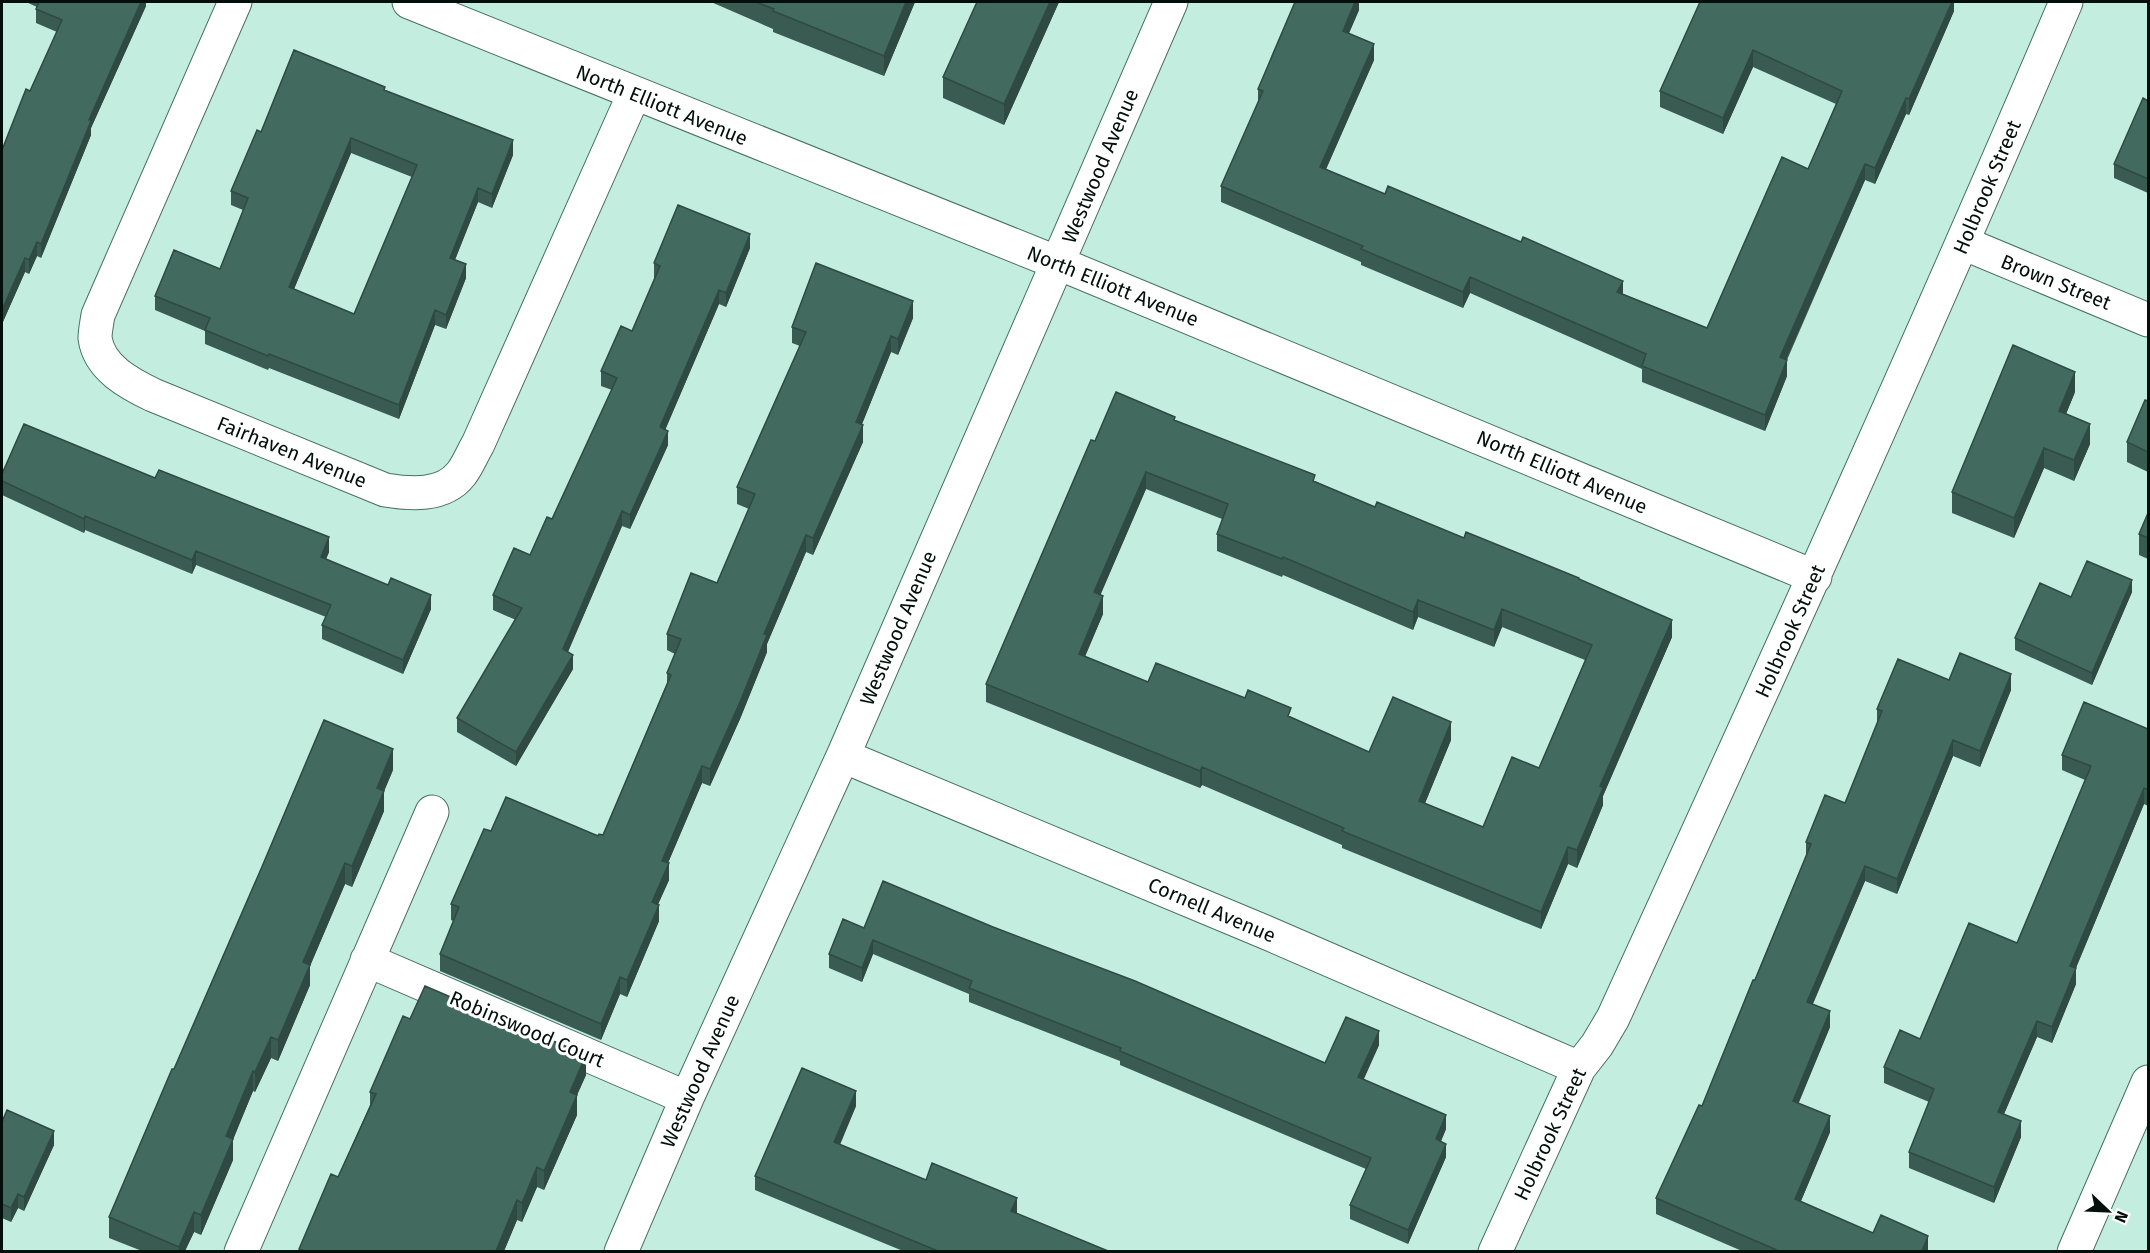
<svg xmlns="http://www.w3.org/2000/svg" width="2150" height="1253" font-family="'Fira Sans',sans-serif">
<style>
.lines{fill:none;stroke-linecap:round;stroke-linejoin:round}
.minor-casing{stroke:#476f63;stroke-width:35}
.minor{stroke:#fff;stroke-width:33}
.wall{fill:#3a5b51;fill-rule:evenodd}
.shaded-wall{fill:#2f4a42}
.building{fill:#436a5e;stroke:#2f4a42;stroke-width:1.5;fill-rule:evenodd}
.labels{text-anchor:middle;dominant-baseline:central;stroke-width:6;stroke-linejoin:round;paint-order:stroke}
.street-label{font-size:20px;fill:#020f0b;stroke:#fff}
</style>
<rect width="100%" height="100%" fill="#c2eddf"/>
<g class="lines">
<defs>
<path id="minor" d="M235,2L98,315C97,322 95,331 95,338C99,368 130,384 153,395L385,490C410,494 443,497 461,474C468,465 472,454 478,444L634,94
M409,2L1058,263L1815,577
M1963,243L2148,320
M843,756L1265,932L1579,1068
M367,960L687,1098
M241,1252L432,812
M621,1252L687,1098L843,756L1171,2
M1495,1252L1579,1068L1597,1045L1613,1018C1767,681 1921,343 2066,2
M2074,1252L2148,1082"/>
</defs>
<use href="#minor" class="minor-casing"/>
<use href="#minor" class="minor"/>
</g>
<path class="wall" d="M26,2H146V6L91,128V135L41,258L37,256L29,274L25,272L2,324V150L30,91L57,32L36,23V9L37,7Z
M711,2H915L884,76L773,32V29Z
M977,2H1059L1004,125L943,98V77Z
M1355,2H1359V10L1349,33L1374,60L1326,169L1623,294L1707,328L1808,169L1836,104L1753,67L1723,134L1660,107V91L1700,2H1954V11L1909,115L1906,114L1875,184L1865,180L1787,360V376L1765,431L1642,382V369L1470,293L1463,308L1361,265V262L1221,202V186L1258,102V89Z
M385,90L513,155L492,208L478,202L455,260L466,278L446,329L435,325L399,419L269,368L268,370L205,344V331L155,310V296L220,269L243,210L231,205V191L261,132ZM351,153L412,177L354,314L294,289Z
M2148,101V193L2114,178V164Z
M750,248L726,307L719,304L665,430L668,445L630,529L622,526L568,652L573,669L516,766L457,732V718L516,620L493,610V595L530,555L552,519L612,390L601,386V371L632,331L655,278H654V263Z
M913,318L898,355L891,352L862,424L863,442L813,555L806,552L767,644V652L740,719L710,786L702,783L668,863L669,880L658,904L659,921L627,997L620,994L601,1040L440,971V954L453,921L451,920V904L491,831L603,835L667,683V673L675,654L667,650V634L717,583L749,509L737,504V487L800,346L792,343V327Z
M2075,392L2066,414L2090,444L2074,481L2044,468L2014,538L1952,513V492Z
M2148,401V472L2127,462V442Z
M1175,421L1375,507L1464,538L1579,580L1672,637L1603,796V805L1577,868L1568,864L1541,929L1342,848V845L1202,785L1200,788L986,702V684L1095,441ZM1146,489L1222,519L1217,534V551L1282,577L1283,575L1413,630L1418,617L1494,647L1502,627L1585,660L1539,768L1483,827L1425,803L1451,740L1369,752L1291,717L1148,682L1085,656L1103,614L1100,595Z
M2,474L329,552L326,559L431,609L403,674L322,639V625L326,617L196,565L192,574L85,530L84,533L2,495Z
M2148,513V559L2139,555V534Z
M2132,592L2092,685L2015,650V638L2071,597Z
M1949,680L2011,690L1980,767L1953,756L1897,894L1865,881L1813,1004L1830,1027L1798,1103L1830,1132L1801,1201L1873,1233L1928,1251H1742L1656,1214V1198L1702,1106L1806,856V842L1845,803L1877,723V709Z
M2148,729V806L2144,804L2076,968V984L2052,1043L2037,1037L2004,1114L2021,1137L1994,1203L1909,1168V1152L1929,1102L1884,1083V1067L1920,1039L2017,943L2085,780L2062,770V755Z
M393,770L384,791V811L352,887L345,884L310,966V985L278,1061L271,1058L255,1092L253,1091L233,1139V1160L201,1235L194,1232L185,1251H142L109,1238V1217L174,1069Z
M993,927L1325,1063L1379,1045L1364,1079L1446,1129L1441,1141L1446,1157L1408,1244L1350,1219V1205L1366,1169L1120,1065V1061L969,1002V994L873,954L862,982L829,968V954L864,928Z
M410,1019L586,1075L577,1095V1115L544,1190L537,1187L522,1222L517,1220L504,1251H299V1249L338,1177L370,1105V1092Z
M856,1106L840,1145L926,1180L1017,1212L1016,1213L1108,1251H903L755,1190V1176Z
M2,1122L54,1145L24,1211L18,1208L11,1222L2,1218Z"/>
<path class="shaded-wall" d="M141,2H146V6L91,128V135L41,258V244L89,120Z
M906,2H915L884,76V56Z
M1050,2H1059L1004,125V104Z
M1355,2H1359V10L1343,47V31Z
M1952,2H1954V11L1909,115V99Z
M1374,44V60L1320,183V167Z
M1753,50V67L1723,134V118Z
M1906,98V114L1875,184V168Z
M351,138V153L289,301V287Z
M513,140V155L492,208V194Z
M1865,164V180L1780,373V357Z
M478,188V202L450,272V258Z
M750,234V248L726,307V293Z
M37,242V256L29,274V260Z
M25,258V272L2,324V310Z
M466,264V278L446,329V315Z
M1470,277V293L1463,308V292Z
M1623,281V297L1617,292Z
M719,290V304L660,442V427Z
M913,301V318L898,355V339Z
M435,310V325L399,419V405Z
M891,336V352L856,439V422Z
M1787,360V376L1765,431V415Z
M2075,372V392L2059,431V411Z
M2090,424V444L2074,481V460Z
M863,425V442L813,555V538Z
M668,431V445L630,529V515Z
M2044,448V468L2014,538V518Z
M1146,472V489L1094,610V592Z
M622,511V526L563,663V649Z
M85,516V530L84,533V519Z
M806,535V552L767,644V652L740,719L710,786V769L764,634Z
M329,537V552L321,571V557Z
M196,551V565L192,574V560Z
M2132,580V592L2092,685V673Z
M431,595V609L403,674V660Z
M1103,596V614L1079,671V654Z
M1418,600V617L1413,630V612Z
M1502,609V627L1494,647V630Z
M1672,620V637L1603,796V805L1577,868V850L1600,786Z
M573,655V669L516,766V752Z
M2011,674V690L1980,767V751Z
M1451,722V740L1419,818V801Z
M1953,740V756L1897,894V879Z
M393,749V770L377,808V788Z
M702,766V783L662,877V861Z
M1202,767V785L1200,788V771Z
M2144,788V804L2070,982V966Z
M384,791V811L352,887V866Z
M1568,847V864L1541,929V912Z
M345,863V884L310,966V985L278,1061V1040L303,962Z
M669,863V880L652,918V902Z
M1865,866V881L1807,1017V1002Z
M659,905V921L627,997V980Z
M873,940V954L862,982V968Z
M2076,968V984L2052,1043V1027Z
M620,977V994L601,1040V1024Z
M1830,1011V1027L1793,1117V1101Z
M2037,1021V1037L1998,1128V1112Z
M1379,1031V1045L1358,1091V1077Z
M271,1037V1058L255,1092V1072Z
M586,1055V1075L577,1095V1115L544,1190V1171L570,1092Z
M253,1071V1091L226,1157V1136Z
M856,1091V1106L834,1157V1142Z
M1446,1115V1129L1436,1153V1139Z
M1830,1116V1132L1795,1215V1199Z
M2021,1121V1137L1994,1203V1187Z
M54,1131V1145L24,1211V1197Z
M233,1139V1160L201,1235V1215Z
M1446,1144V1157L1408,1244V1230Z
M537,1167V1187L522,1222V1203Z
M18,1194V1208L11,1222V1208Z
M1017,1198V1212L1011,1225V1211Z
M517,1200V1220L504,1251H496Z
M194,1212V1232L185,1251H179V1247Z
M1928,1236V1251H1922Z"/>
<path class="building" d="M39,2H141L89,120L91,121L41,244L37,242L29,260L25,258L2,310V150L26,89L30,91L62,20L36,9Z
M756,2H906L884,56L773,11L774,9Z
M977,2H1050L1004,104L943,77Z
M1295,2H1355L1343,31L1374,44L1320,167L1385,194L1388,186L1521,242L1523,237L1623,281L1617,292L1707,328L1782,157L1808,169L1842,91L1753,50L1723,118L1660,91L1700,2H1952L1909,99L1906,98L1875,168L1865,164L1780,357L1787,360L1765,415L1642,366L1646,354L1470,277L1463,292L1361,249L1363,246L1221,186L1263,91L1258,89Z
M294,50L385,87L384,90L513,140L492,194L478,188L450,258L466,264L446,315L435,310L399,405L269,354L268,356L205,330L210,318L155,296L174,250L220,269L248,198L231,191L257,130L261,132ZM351,138L417,165L354,314L289,287Z
M2143,98L2148,101V179L2114,164Z
M678,205L750,234L726,293L719,290L660,427L668,431L630,515L622,511L563,649L573,655L516,752L457,718L522,608L493,595L514,548L530,555L547,517L552,519L617,378L601,371L621,326L632,331L660,266L654,263Z
M816,263L913,301L898,339L891,336L856,422L863,425L813,538L806,535L764,634L767,635L740,702L710,769L702,766L662,861L669,863L652,902L659,905L627,980L620,977L601,1024L440,954L459,907L451,904L484,829L491,831L506,797L598,836L599,834L603,835L671,675L667,673L681,639L667,634L691,573L717,583L755,494L737,487L806,332L792,327Z
M2013,345L2075,372L2059,411L2090,424L2074,460L2044,448L2014,518L1952,492Z
M1116,392L1175,417L1174,420L1315,475L1313,481L1375,507L1377,502L1464,538L1466,532L1579,578V579L1672,620L1600,786L1603,788L1577,850L1568,847L1541,912L1342,831L1344,828L1202,767L1200,771L986,684L1091,440L1095,441ZM1146,472L1228,504L1217,534L1282,559L1283,557L1413,612L1418,600L1494,630L1502,609L1592,645L1539,768L1512,757L1483,827L1419,801L1451,722L1393,697L1369,752L1288,716L1291,708L1248,690L1245,698L1156,663L1148,682L1079,654L1103,596L1094,592Z
M2145,400L2148,401V452L2127,442Z
M24,424L155,478L159,470L329,537L321,557L388,585L391,578L431,595L403,660L322,625L331,605L196,551L192,560L85,516L84,519L2,481V474Z
M2148,513V538L2139,534Z
M2087,561L2132,580L2092,673L2015,638L2040,583L2071,597Z
M1960,653L2011,674L1980,751L1953,740L1897,879L1865,866L1807,1002L1830,1011L1793,1101L1830,1116L1795,1199L1873,1233L1881,1215L1928,1236L1922,1251H1779L1656,1198L1699,1105L1702,1106L1753,980H1755L1811,844L1806,842L1825,795L1845,803L1882,711L1877,709L1898,659L1949,680Z
M2084,702L2148,729V790L2144,788L2070,966L2076,968L2052,1027L2037,1021L1998,1112L2021,1121L1994,1187L1909,1152L1934,1089L1884,1067L1900,1030L1920,1039L1969,923L2017,943L2091,766L2062,755Z
M324,720L393,749L377,788L384,791L352,866L345,863L303,962L310,965L278,1040L271,1037L255,1072L253,1071L226,1136L233,1139L201,1215L194,1212L179,1247L109,1217L172,1069H174L261,869Z
M883,881L993,927L1135,981L1325,1063L1346,1017L1379,1031L1358,1077L1446,1115L1436,1139L1446,1144L1408,1230L1350,1205L1371,1158L1120,1051L1121,1048L969,988L972,981L873,940L862,968L829,954L843,919L864,928Z
M425,986L586,1055L570,1092L577,1095L544,1171L537,1167L522,1203L517,1200L496,1251H304L299,1249L331,1174L338,1177L376,1094L370,1092L403,1016L410,1019Z
M802,1068L856,1091L834,1142L926,1180L932,1163L1017,1198L1011,1211L1108,1251H938L755,1176Z
M7,1110L54,1131L24,1197L18,1194L11,1208L2,1204V1122Z"/>
<g class="labels">
<g class="street-label">
<text transform="translate(662 105) rotate(22)">North Elliott Avenue</text>
<text transform="translate(1100 166) rotate(-67)">Westwood Avenue</text>
<text transform="translate(1987 187) rotate(-67)">Holbrook Street</text>
<text transform="translate(2056 282) rotate(22)">Brown Street</text>
<text transform="translate(1113 286) rotate(22)">North Elliott Avenue</text>
<text transform="translate(292 452) rotate(22)">Fairhaven Avenue</text>
<text transform="translate(1562 472) rotate(23)">North Elliott Avenue</text>
<text transform="translate(898 628) rotate(-67)">Westwood Avenue</text>
<text transform="translate(1790 631) rotate(-66)">Holbrook Street</text>
<text transform="translate(1212 910) rotate(23)">Cornell Avenue</text>
<text transform="translate(527 1029) rotate(23)">Robinswood Court</text>
<text transform="translate(700 1071) rotate(-66)">Westwood Avenue</text>
<text transform="translate(1550 1134) rotate(-65)">Holbrook Street</text>
</g>
</g>
<rect width="2150" height="1253" fill="none" stroke="#020f0b" stroke-width="6"/>
<g transform="translate(2108 1211) rotate(113)" stroke="#ffffff" stroke-width="4.5" paint-order="stroke">
<path d="M0-4.5L10 22L0 15L-10 22Z" fill="#020f0b"/>
<text y="-9" font-size="16" font-weight="bold" text-anchor="middle" fill="#020f0b">N</text>
</g>
</svg>
